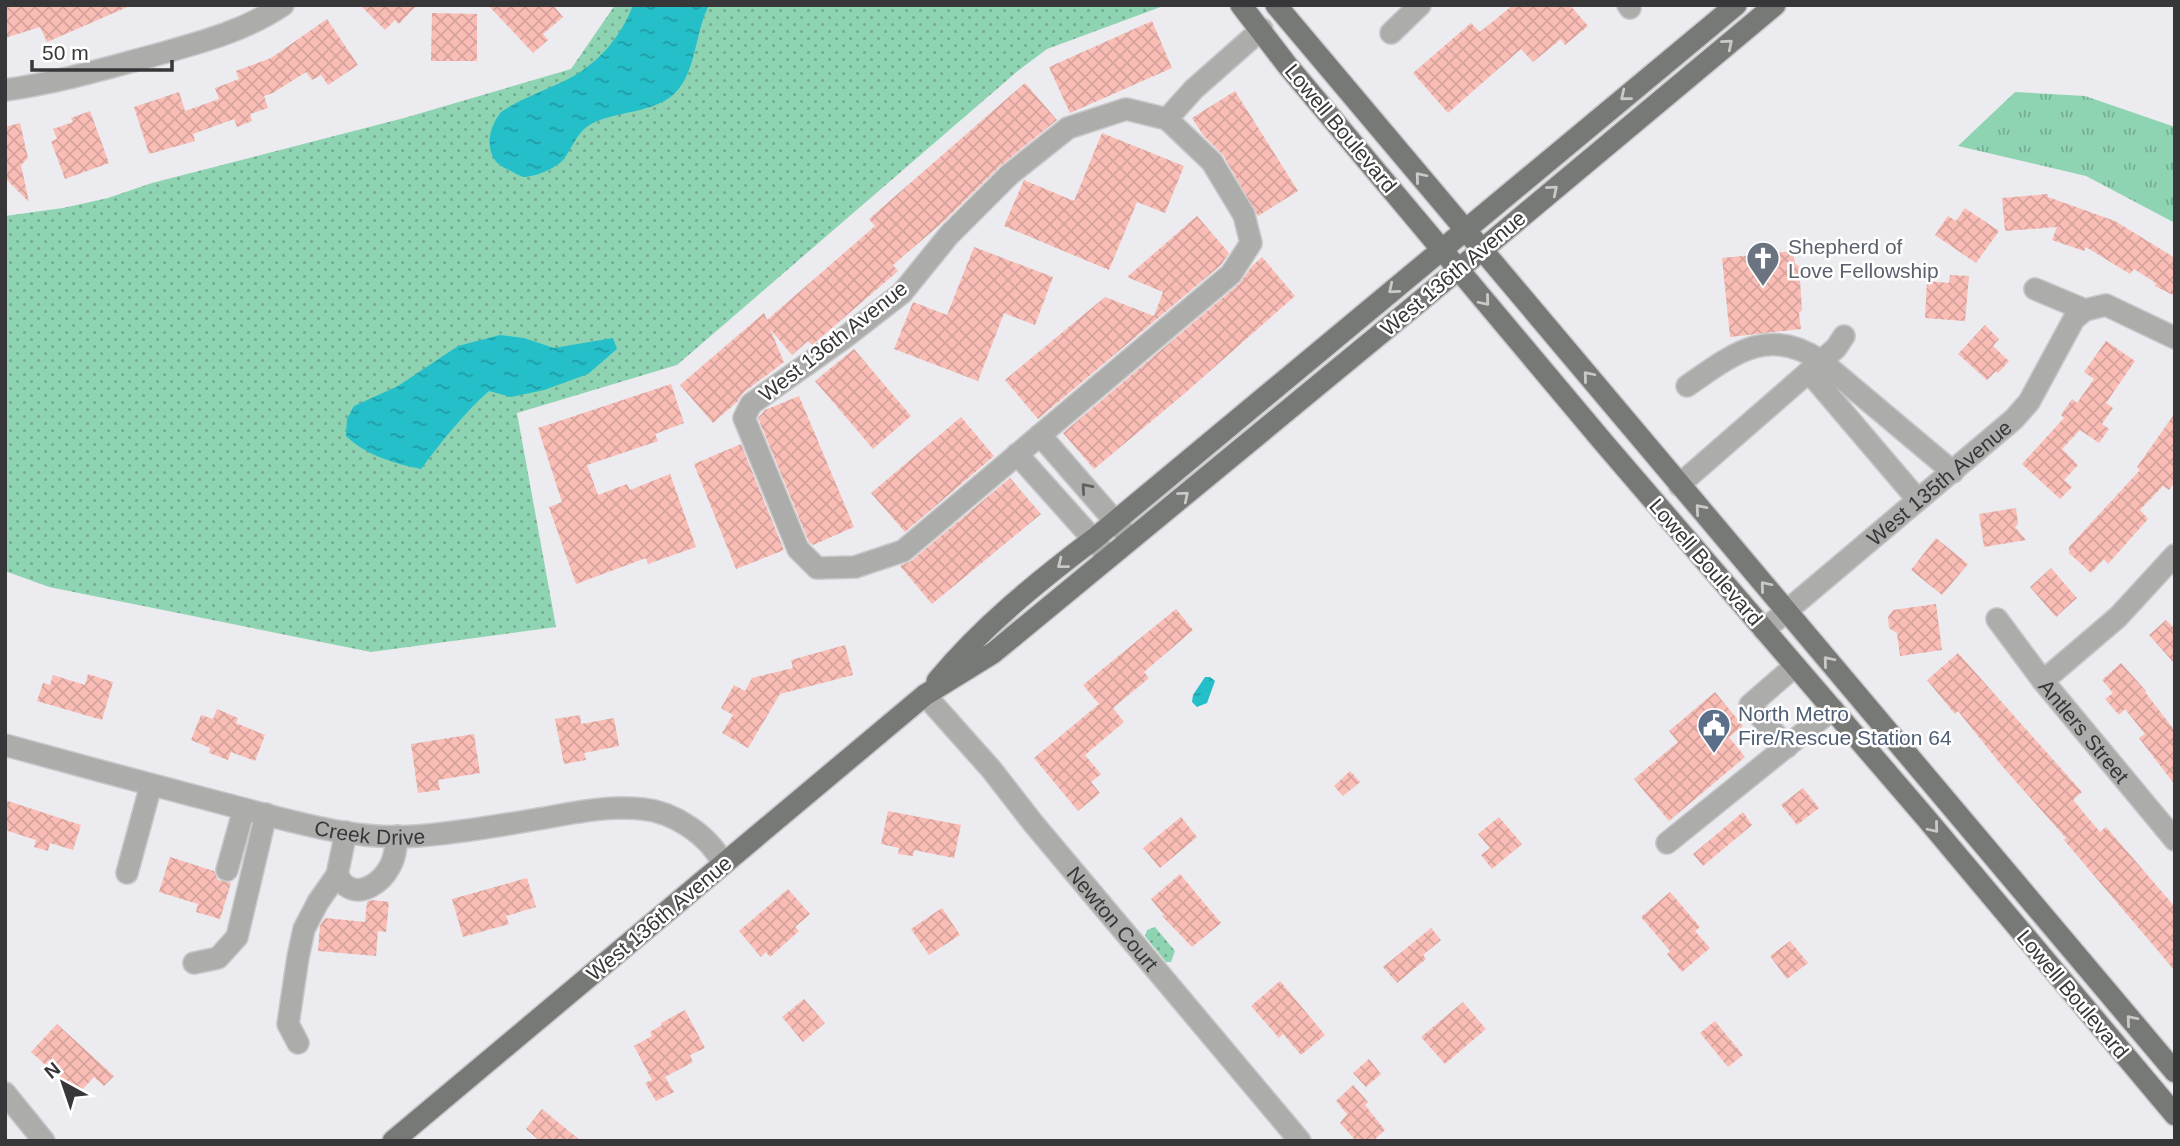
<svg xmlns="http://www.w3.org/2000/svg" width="2180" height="1146" font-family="Helvetica,sans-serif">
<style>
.grass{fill:url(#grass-dots)}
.park{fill:url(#park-tufts)}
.water{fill:url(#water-ripples)}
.building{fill:url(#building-cross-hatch)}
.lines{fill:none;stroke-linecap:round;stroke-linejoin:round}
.minor-casing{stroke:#c8c7ca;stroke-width:24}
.major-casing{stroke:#c8c7ca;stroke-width:24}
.minor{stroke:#acadab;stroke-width:21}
.major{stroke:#777976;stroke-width:21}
.oneway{stroke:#c9c9c8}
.oneway2{stroke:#606060}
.labels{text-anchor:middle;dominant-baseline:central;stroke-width:5;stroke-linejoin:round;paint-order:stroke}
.street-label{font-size:21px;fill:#373638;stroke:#fff}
.worship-label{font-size:21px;fill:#5b616d;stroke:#fff;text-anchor:start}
.service-label{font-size:21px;fill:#4e5e75;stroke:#fff;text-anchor:start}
</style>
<defs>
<pattern id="grass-dots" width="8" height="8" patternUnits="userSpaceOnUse" patternTransform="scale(1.75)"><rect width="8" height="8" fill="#8fd4b2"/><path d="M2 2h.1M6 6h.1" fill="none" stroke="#76ad92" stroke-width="1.8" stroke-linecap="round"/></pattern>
<pattern id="park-tufts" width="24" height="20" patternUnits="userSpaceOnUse" patternTransform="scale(1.75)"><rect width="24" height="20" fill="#8fd4b2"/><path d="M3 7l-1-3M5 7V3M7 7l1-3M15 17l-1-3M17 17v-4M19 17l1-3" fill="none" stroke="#76ad92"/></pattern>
<pattern id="water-ripples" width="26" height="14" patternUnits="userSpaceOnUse" patternTransform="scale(1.75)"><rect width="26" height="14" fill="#24bfc9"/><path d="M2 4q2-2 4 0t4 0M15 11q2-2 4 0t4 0" fill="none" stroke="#209ca4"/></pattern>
<pattern id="building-cross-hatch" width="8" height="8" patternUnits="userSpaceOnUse" patternTransform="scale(1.75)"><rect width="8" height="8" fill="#f9bdb5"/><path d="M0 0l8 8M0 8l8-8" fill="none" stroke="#d6a39c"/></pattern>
</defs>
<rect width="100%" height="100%" fill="#ecebef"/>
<path class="grass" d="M615,5H1166L1047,49L1019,70L677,365L517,413L556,627L371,652L49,587L5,571V216L63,208L108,198L152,183L404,118L571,69Z
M1155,927L1175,951L1171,962H1166L1145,936L1147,930Z"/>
<path class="park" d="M2015,92L2085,96L2175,127V223L2086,176L1958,146Z"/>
<path class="water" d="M633,5H709C695,32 696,74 674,94C653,113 618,111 593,123C576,132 574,146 563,160C556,168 535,177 524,177C519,176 513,172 509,170C500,166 494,162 491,152C487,137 492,124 501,112C519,100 540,92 560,83C594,68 620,40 633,5Z
M500,335L524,338L554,348L613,338L617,349L588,374L544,390L511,397L489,391C463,414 442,441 421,469C394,463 367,456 346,436L347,419L354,406L398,386L458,346Z
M1205,677H1210L1215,681L1207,703L1197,707L1192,702L1193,695Z"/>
<path class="building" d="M5,5H132L47,42L40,27L5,38Z
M360,5H417L399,24L395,20L385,30Z
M488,5H553L563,17L543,34L548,40L533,53Z
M1513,5H1570L1588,26L1565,45L1561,39L1533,62L1521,49L1448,113L1413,73L1471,23L1480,32Z
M432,13L477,14V61H431Z
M327,19L358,65L328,85L321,75L312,80L306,72L273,93L264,96L268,108L250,114L252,121L237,127L234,119L193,134L195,141L149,154L134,107L179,92L185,111L219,99L215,88L239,79L236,71L271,58Z
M1152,21L1172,68L1070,113L1049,67Z
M1025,83L1057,120L1000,166L943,222L893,265L898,271L818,340L812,345L808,341L792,355L770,329L784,362L743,393L737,402L713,423L680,385L764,313L767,320L875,226L869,219Z
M1235,91L1298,191L1258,216L1223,155L1203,135L1192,118Z
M90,111L109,163L65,179L51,141L57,139L53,129L73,122L71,118Z
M20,123L28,158L21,165L29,202L5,178V127Z
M1102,133L1184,166L1165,213L1137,202L1109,270L1004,226L1024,180L1074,201Z
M2048,194V197L2115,221L2175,258V296L2155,286L2156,283L2134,269L2130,274L2086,247L2084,251L2052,240L2057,227L2005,231L2002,198Z
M1965,208L1999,231L1976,263L1935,235L1948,216L1956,221Z
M1197,216L1229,253L1221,265L1038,419L1005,380L1105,297L1154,316L1163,292L1127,277Z
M974,247L1053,277L1035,325L1004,313L978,381L894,349L913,302L947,315Z
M1793,251L1795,264L1799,266L1802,310L1799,313L1801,329L1730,337L1722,258Z
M1262,257L1295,296L1184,394L1094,469L1063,433L1239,284L1252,266Z
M1950,275L1969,276L1965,321L1925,318L1927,281L1949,283Z
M1985,325L1999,339L1993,346L2009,361L1998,373L1996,371L1987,380L1958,354Z
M2106,341L2135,361L2106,403L2113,408L2102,424L2109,429L2099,443L2080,430L2062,449L2078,465L2064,480L2072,487L2060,499L2022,464L2064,418L2061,415L2072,399L2077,403L2094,379L2084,372Z
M854,349L911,416L873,449L815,381Z
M671,384L684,423L655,434L658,441L587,465L598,495L627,484L630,490L670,474L696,547L648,564L646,558L576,584L549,507L562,502L538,428Z
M799,396L854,527L813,545L809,542L758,418L765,410Z
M2175,413V482L2169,490L2163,486L2140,510L2148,519L2108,564L2104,559L2091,573L2069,553V547L2140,470L2137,467Z
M961,417L994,456L905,532L871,493Z
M741,444L784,550L736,569L694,464Z
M1010,478L1041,514L932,604L900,566L911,561Z
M2016,508L2018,524L2015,527L2026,540L1984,547L1979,514Z
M1936,538L1968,564L1942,595L1911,570Z
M2051,568L2077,598L2056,617L2030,587Z
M1936,604L1942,650L1900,656L1897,633L1889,628L1888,617L1893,610Z
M1176,609L1193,630L1144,672L1149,678L1113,708L1124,722L1085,755L1101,774L1091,782L1100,793L1078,811L1034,758L1099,704L1083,685Z
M2166,620L2175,629V664L2149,635Z
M845,645L853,675L780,694L748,748L722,733L733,715L721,708L734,685L745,691L752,678L793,668L791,660Z
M1958,653L2082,792L2073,800L2100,832L2106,827L2175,907V971L2064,840L2066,838L2002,766L1958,711L1955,714L1927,680Z
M2121,663L2146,691L2145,692L2175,731V785L2139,738L2145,734L2125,709L2119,715L2105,699L2113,693L2102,680Z
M88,674L113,682L102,720L37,701L43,683L50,685L53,675L85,685Z
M1715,692L1743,726L1729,737L1745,757L1669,821L1634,779L1678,742L1669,731Z
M217,709L238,718L236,723L265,735L255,761L231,752L228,760L209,753L210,748L191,740L201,715L213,719Z
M580,715L581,724L614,718L619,746L584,753L586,760L564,764L555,719Z
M474,734L480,773L438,780L440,790L418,793L411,744Z
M1350,771L1360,782L1343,796L1334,786Z
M1803,788L1819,808L1797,825L1781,805Z
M5,800L81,825L73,850L50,843L48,851L34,847L36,840L5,830Z
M888,811L961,825L954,858L914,850L913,856L898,854L899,848L881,844Z
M1743,812L1752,825L1703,866L1693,854Z
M1181,817L1197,837L1160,868L1143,848Z
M1499,817L1522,844L1492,869L1481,855L1490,848L1478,834Z
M170,857L214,871L218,880L231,883L220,919L196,912L198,904L159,892Z
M1180,874L1221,923L1192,947L1162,916L1164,915L1151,899Z
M527,878L536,907L506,916L509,924L463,937L452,899Z
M788,889L810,914L795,927L799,931L770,957L766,952L761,957L739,931Z
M1670,892L1700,927L1695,931L1710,948L1682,972L1667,954L1670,951L1641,917Z
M372,900L389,902L386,932L378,931L376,956L318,951L320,926L325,918L365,922L367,902Z
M942,908L960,935L929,955L911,929Z
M1431,928L1441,940L1423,955L1426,959L1397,983L1383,967Z
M1790,941L1808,963L1787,979L1770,956Z
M1280,981L1325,1035L1301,1055L1283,1034L1279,1038L1251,1006Z
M804,999L825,1023L803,1042L782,1017Z
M1463,1002L1486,1029L1445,1064L1421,1037Z
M685,1010L705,1048L690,1055L693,1062L665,1077L674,1092L656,1101L645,1083L652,1080L634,1046L652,1036L650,1032L662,1025L661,1023Z
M1715,1021L1743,1055L1728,1067L1700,1033Z
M57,1024L114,1076L104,1086L94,1077L78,1094L31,1052Z
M1369,1059L1381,1074L1366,1087L1353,1073Z
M1353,1085L1368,1102L1365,1105L1385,1130L1373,1141H1356L1340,1123L1347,1114L1336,1101Z
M542,1109L581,1141H540L526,1129Z"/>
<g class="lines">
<defs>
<g id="minor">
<path d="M1628,5L1630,8"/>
<path d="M1391,33L1420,5"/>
<path d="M5,90C56,83 104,69 152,56C198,43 243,32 283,5"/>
<path d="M1126,109L1167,119L1212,162L1244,215L1251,243L1231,274L903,551L855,567L817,568L798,549L747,425L744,418L751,404L844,338L902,293L949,235L1009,175L1068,128Z"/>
<path d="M1167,119L1194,89L1262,29"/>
<path d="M2035,289L2085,310L2106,305L2175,338"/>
<path d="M1809,372L1918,500"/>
<path d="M1687,386C1733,354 1768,325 1821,361L1953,472"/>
<path d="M1040,435L1127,535"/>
<path d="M1017,454L1109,557"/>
<path d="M1679,485L1836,348L1844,336"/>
<path id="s1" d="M1997,619L2043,681L2175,840"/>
<path id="s2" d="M1764,630L2014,419L2029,402L2074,319L2085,310"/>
<path d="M2043,681L2118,617L2175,555"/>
<path id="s3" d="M925,695L991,769L1033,823L1300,1141"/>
<path id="s4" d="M5,745C78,765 152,785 225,804C288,820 352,841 417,836C458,833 498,826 538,819C573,813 607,805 643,809C674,812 710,836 723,864"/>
<path d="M1787,747L1750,705L1795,666"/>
<path d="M1667,843L1833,709"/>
<path d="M227,870L244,809"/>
<path d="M127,873L151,785"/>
<path d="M337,875C340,879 343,885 348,887C363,896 382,881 389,868C395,859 396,847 397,836"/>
<path d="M194,963L218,958L237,937L266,814"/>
<path d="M298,1043L288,1024L298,957L304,929L318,902L337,875L346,832"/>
<path d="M5,1093L44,1141"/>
</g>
<path id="major" d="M1241,5L1287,65L1604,443L1926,818L2175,1115
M1276,5L2175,1072
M937,681C983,626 1037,582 1094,539L1736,5
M393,1141L925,695L993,653L1459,269L1775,5"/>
</defs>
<use href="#minor" class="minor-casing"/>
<use href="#major" class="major-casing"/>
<use href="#minor" class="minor"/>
<use href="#major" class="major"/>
</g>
<defs><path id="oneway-chevron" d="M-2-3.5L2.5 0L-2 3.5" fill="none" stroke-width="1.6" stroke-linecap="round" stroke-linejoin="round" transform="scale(1.75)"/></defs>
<g class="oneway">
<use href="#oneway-chevron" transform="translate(1728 44) rotate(-40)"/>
<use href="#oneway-chevron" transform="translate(1625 96) rotate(141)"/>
<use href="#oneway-chevron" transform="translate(1420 177) rotate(-130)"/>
<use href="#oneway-chevron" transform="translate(1553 190) rotate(-40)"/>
<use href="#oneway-chevron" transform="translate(1393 289) rotate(140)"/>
<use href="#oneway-chevron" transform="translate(1485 301) rotate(50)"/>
<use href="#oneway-chevron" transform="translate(1588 376) rotate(-130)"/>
<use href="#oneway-chevron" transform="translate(1184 496) rotate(-40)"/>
<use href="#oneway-chevron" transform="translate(1700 509) rotate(-131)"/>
<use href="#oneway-chevron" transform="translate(1062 564) rotate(142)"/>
<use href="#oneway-chevron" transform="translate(1765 586) rotate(-130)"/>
<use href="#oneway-chevron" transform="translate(1828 661) rotate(-130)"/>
<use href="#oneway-chevron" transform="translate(1934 828) rotate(50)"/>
<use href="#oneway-chevron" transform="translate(2131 1020) rotate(-130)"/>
</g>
<use class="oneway2" href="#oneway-chevron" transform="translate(1086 488) rotate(-131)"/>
<defs>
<symbol id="church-pin" viewBox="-11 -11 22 30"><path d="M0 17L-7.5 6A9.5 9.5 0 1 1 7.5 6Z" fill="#6b7280" stroke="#fff"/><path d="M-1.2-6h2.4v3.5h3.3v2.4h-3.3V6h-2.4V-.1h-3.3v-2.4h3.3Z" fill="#fff"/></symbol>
<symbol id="civic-pin" viewBox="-11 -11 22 30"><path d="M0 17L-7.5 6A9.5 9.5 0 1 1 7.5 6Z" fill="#5c6f8a" stroke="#fff"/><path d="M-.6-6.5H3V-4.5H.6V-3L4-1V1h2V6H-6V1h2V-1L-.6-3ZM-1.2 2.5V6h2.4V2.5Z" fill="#fff"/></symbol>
</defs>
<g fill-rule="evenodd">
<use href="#church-pin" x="1744" y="239" width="38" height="52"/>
<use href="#civic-pin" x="1695" y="706" width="38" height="52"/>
</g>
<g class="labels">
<g class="street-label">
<text transform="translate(1341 128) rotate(50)">Lowell Boulevard</text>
<text transform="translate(1453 273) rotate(-40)">West 136th Avenue</text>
<text transform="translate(833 341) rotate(-38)">West 136th Avenue</text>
<text stroke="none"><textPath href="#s2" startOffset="229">West 135th Avenue</textPath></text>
<text transform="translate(1706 562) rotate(49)">Lowell Boulevard</text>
<text stroke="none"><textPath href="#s1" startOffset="142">Antlers Street</textPath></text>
<text stroke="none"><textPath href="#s4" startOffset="376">Creek Drive</textPath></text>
<text transform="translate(659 918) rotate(-40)">West 136th Avenue</text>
<text stroke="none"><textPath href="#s3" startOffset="292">Newton Court</textPath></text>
<text transform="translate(2073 994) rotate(50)">Lowell Boulevard</text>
</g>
<g class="worship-label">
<text x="1788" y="246">Shepherd of<tspan x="1788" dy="24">Love Fellowship</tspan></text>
</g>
<g class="service-label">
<text x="1738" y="713">North Metro<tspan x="1738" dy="24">Fire/Rescue Station 64</tspan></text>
</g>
</g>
<rect width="2180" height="1146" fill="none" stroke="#373638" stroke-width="14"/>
<g transform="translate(63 1083) rotate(320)" stroke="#ffffff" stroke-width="5" paint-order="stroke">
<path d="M0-5L12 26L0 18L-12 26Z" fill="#373638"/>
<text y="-10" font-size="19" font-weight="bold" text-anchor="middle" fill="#373638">N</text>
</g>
<path d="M32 60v10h140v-10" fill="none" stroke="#373638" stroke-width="3.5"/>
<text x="42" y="60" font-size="21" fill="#373638" stroke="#ffffff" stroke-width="5" paint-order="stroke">50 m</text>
</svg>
